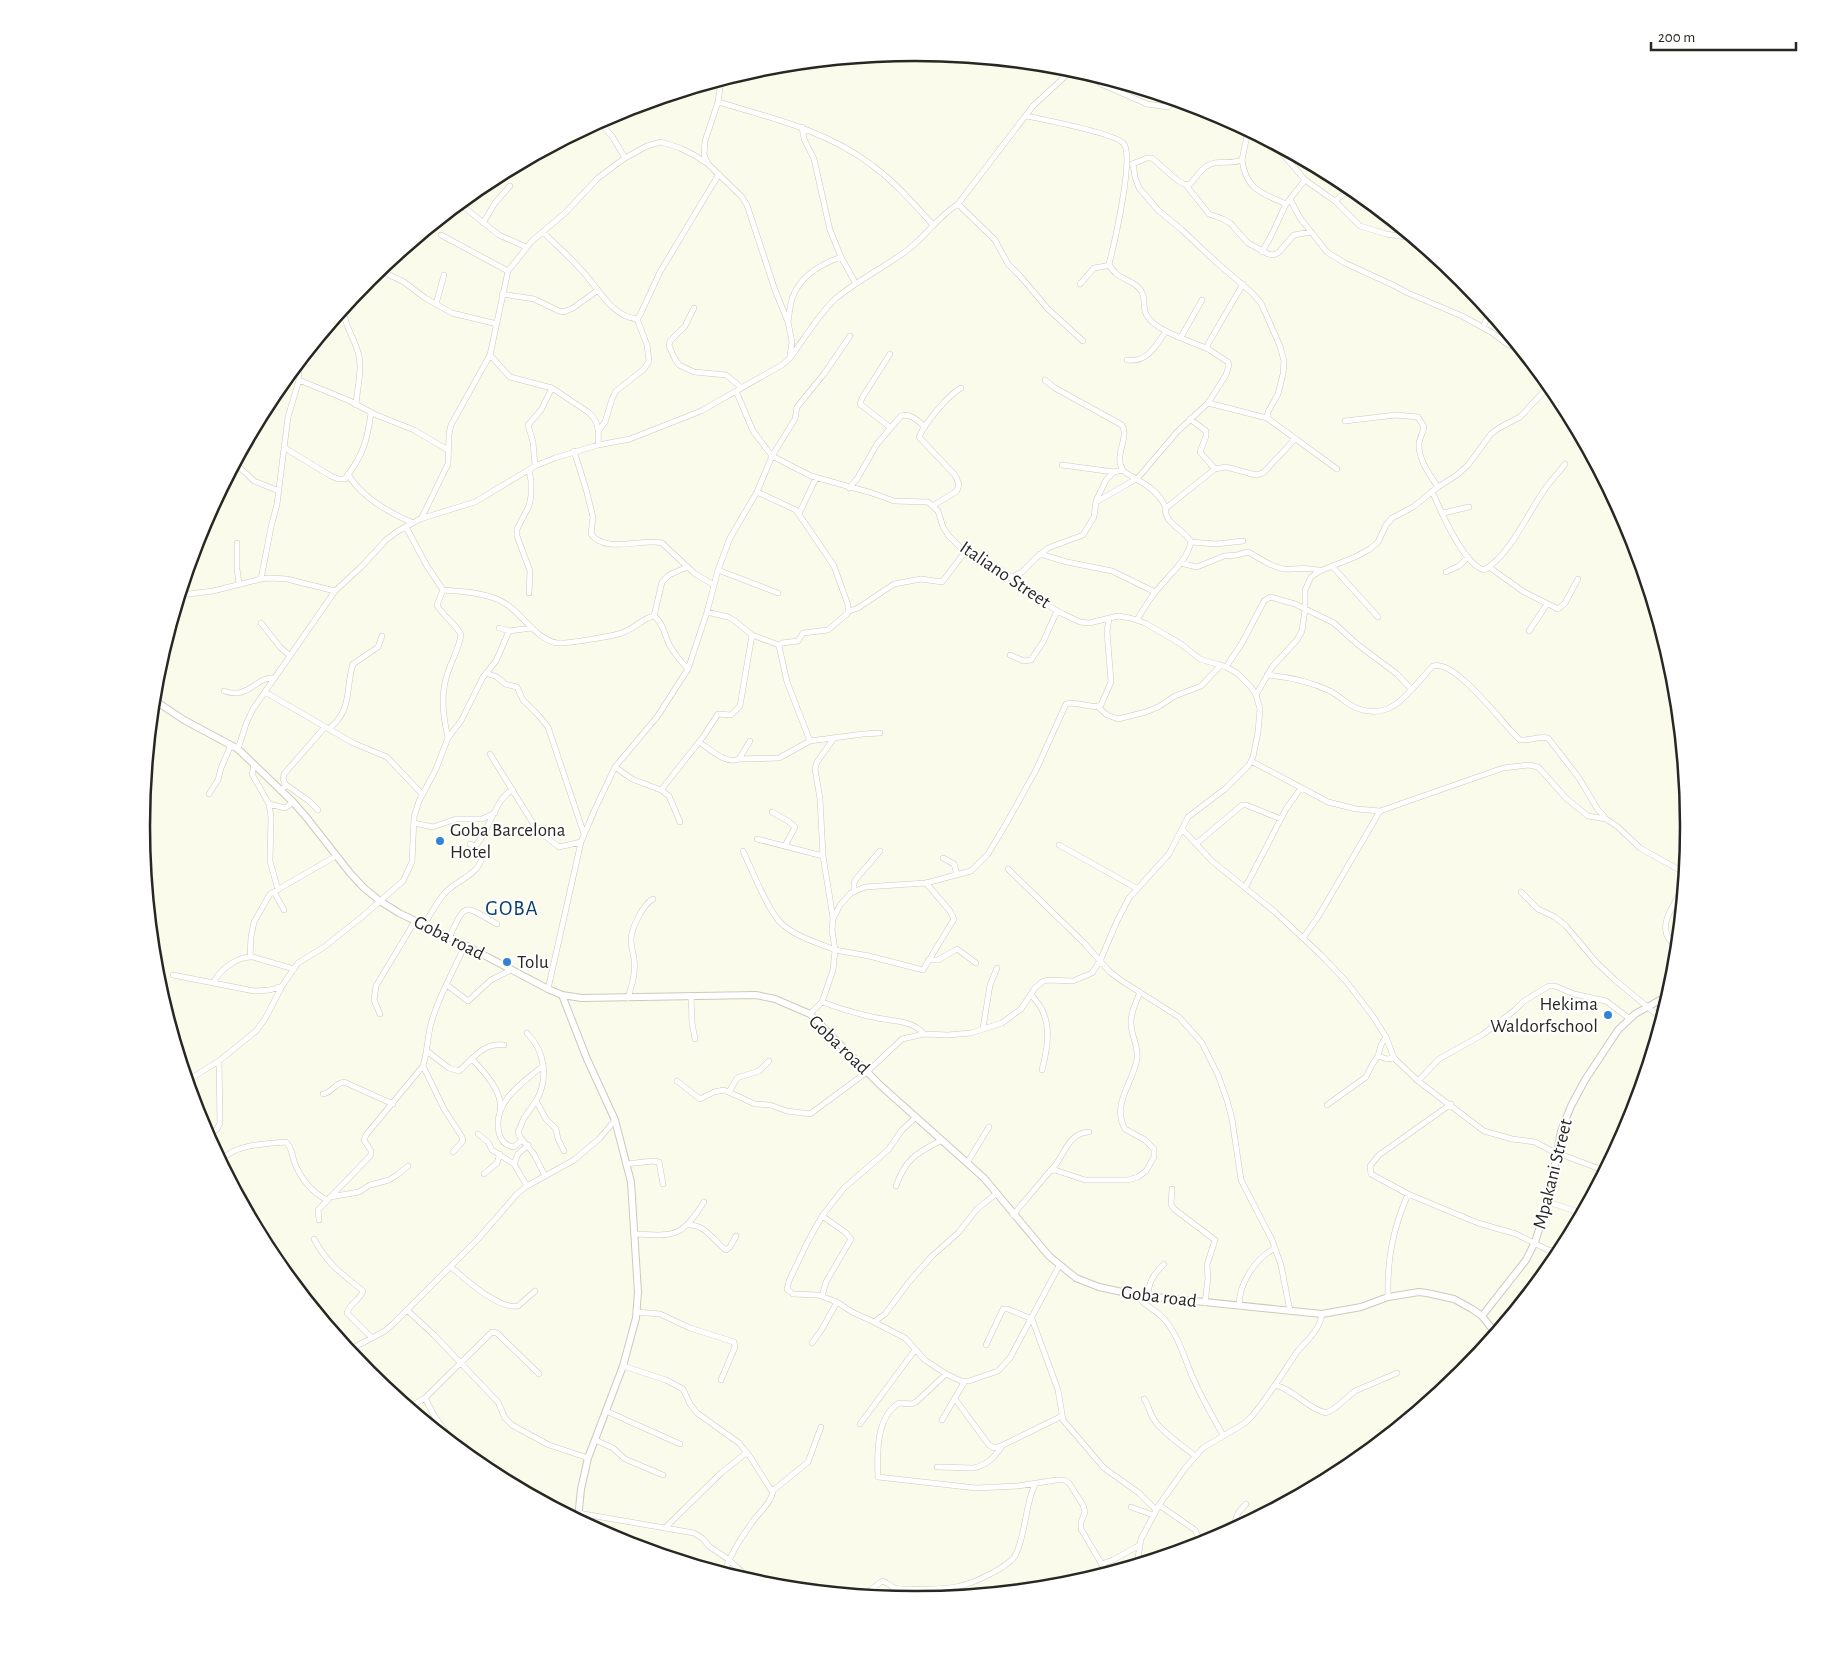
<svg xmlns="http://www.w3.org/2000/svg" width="1831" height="1653" font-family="'Alegreya Sans',sans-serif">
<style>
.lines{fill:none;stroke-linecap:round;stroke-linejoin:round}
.minor-casing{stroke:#cacbbc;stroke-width:6}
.tertiary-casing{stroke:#cacbbc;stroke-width:8}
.minor{stroke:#fff;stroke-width:5}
.tertiary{stroke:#fff;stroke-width:6}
.poi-dot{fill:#3383d3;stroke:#fff;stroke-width:2}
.labels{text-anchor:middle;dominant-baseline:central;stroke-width:4;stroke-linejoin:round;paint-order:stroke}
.street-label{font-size:19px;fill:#282823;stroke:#fff}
.poi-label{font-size:19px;fill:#282823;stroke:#fff;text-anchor:start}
.quarter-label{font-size:21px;letter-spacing:1px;fill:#093f70;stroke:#fff}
.rim{fill:none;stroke:#282823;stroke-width:2.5}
</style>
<rect width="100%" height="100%" fill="#fbfbec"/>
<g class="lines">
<defs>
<path id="minor" d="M1091,75L1101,84L1147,104L1168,107L1174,100
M721,80L718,102L705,141L704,155L708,164L742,197L747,205L775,290L788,322L792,342L790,355
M718,102C772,118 828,131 873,166C896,183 914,204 933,225
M1026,116C1041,119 1118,134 1124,144C1134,158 1114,245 1109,264L1106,266L1094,268L1080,284
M599,122L612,136L625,158
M802,127L804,139L814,159L830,230L841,257L856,284
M1275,145L1305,180L1335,201L1360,226L1386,234L1413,238
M1242,160C1246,190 1262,193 1286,204
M1132,164L1147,158H1152L1177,180L1186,185L1190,184C1196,178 1200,170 1207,166C1217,159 1231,165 1242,160L1248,131
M1133,164L1135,177L1139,188L1158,210L1182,230L1216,262L1251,292L1261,303L1280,346L1284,361L1283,374L1278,394L1268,412L1267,418L1337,469
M1186,185L1209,214L1223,219L1230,223L1248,243L1268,254L1273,255L1278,253L1294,235L1311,232
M1290,199L1300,218L1327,252L1345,263L1395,286L1408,293L1462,316L1491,332L1507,344L1521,350
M1335,201L1351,188
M460,204L499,235L526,247
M958,204L995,240L1008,264L1021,277L1048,309L1083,341
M483,223L495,203L510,186
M543,232C557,246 572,259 585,274C599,290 613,317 637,319L640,315L660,272L719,174
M441,235L508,271
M1262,252L1271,236L1286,204L1305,180
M1109,264C1115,278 1128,278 1138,287C1148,296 1141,307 1147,316C1157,332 1191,341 1208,349
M379,270L404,282L425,298L452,313L497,324
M502,294L534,299L559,311L564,312L573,308L598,290
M436,304L444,275
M694,308L685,326L670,341L669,346L675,359L679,365L694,372L726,375L742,388
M343,310C345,326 354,338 358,352C363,367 357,389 356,405
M788,322C789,314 790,306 792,299C799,277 821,264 841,257
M1483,328L1489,312
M1181,337L1202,300
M890,354L862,398L860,404L891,428
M490,355L510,377L552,388L588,412C599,421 599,431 598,445
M1127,360C1147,363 1156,346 1166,331
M299,380L350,401L374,414L414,430L448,450
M1045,380L1055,388L1122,425C1130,436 1113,457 1123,470C1126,474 1132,476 1136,479C1149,486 1160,494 1166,508C1162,522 1185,530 1191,542C1187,561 1169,575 1157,590C1149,599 1143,610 1137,620
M1208,403L1267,418
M1190,419L1206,431V436L1200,452L1215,469
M1345,421L1396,415L1418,417L1424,427C1423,432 1420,438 1419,443C1418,459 1429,474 1438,487
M599,430L605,422L612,399L616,391L644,369L649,361L647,345L637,319
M285,448L331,476L338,479H345C363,455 367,442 371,413
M574,451L586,489L593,517L591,534C605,554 642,538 662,543L694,573L714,585
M236,464L254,481L279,491
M1062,465L1114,472L1123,470
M535,466L533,442L528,425L541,410L552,388
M348,474C361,497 390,513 413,523
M1137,479L1177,432L1208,403L1226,375L1229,365L1228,362L1208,349V344L1243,284
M849,488L857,479L877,444L901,416C911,413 918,421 925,427
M1432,491C1440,510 1464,565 1484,570C1509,556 1527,515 1543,492C1549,482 1558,474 1565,464
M757,492L796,510L834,566L848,605V613L828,630L803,633L798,641L782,643L779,646L787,682L810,741
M1098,501L1136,479
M934,505L957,491L959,484L955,475L919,437C925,423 948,395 961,388
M1166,508L1215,469L1226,467L1256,475L1263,473L1295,439
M1443,513L1469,507
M799,514L816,478
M421,519L448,464L449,434L451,425L490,355L508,271L532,241L565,213L598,178L625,158L647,146L661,142L680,148L694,155L708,164
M406,527L427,566L443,590C461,591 491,593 506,604C522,614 537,640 557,643C565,644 616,636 624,632C635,628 643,618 654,616C663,622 665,637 670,646C675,654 681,662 688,669
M1191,542L1216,544L1243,541
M237,543V569L239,584
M1040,554L1067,562L1112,571L1155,592
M1180,563L1197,567L1224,556L1237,555L1248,552C1260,558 1270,567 1284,569C1297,570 1308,566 1320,571
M1332,566L1378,617
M1489,567L1524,592L1558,609L1565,603L1578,579
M718,570L778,593
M1446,572L1459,566L1468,557
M1010,578L1022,572L1036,558L1048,548L1083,535L1094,517L1096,501L1106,480L1114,472
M261,579L271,527L277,504L288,417L299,380L298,365
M184,584L185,594
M443,590L437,605C443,617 457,624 461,635C459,648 452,660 448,672C440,694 443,716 448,738
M529,593L530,571L517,536V529L529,506L531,496V481L529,470
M181,595L213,591L261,579L270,578L287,579L335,591
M849,611L858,608L894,584L921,579L942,582L965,552
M707,612L728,617L735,621L752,635L779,645
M654,616L662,582L669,575L687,567
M261,623L280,647L290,656
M499,628L509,631L531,628
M1529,631L1547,604
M1010,655L1024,661L1031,660L1043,642L1057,611
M1226,667L1242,643L1264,601L1270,597L1295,604L1334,623L1357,644L1397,674L1411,689
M486,673L497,677L505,684L517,687L523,700L539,716L548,727L584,834
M1267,675C1288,677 1311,682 1330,691C1336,694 1341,698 1346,702C1359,712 1378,715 1393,706C1406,699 1422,677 1433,666C1457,660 1502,724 1520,740C1529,741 1540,736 1548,738L1579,778L1598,810L1604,816
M224,691C250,700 255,676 275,678
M265,692L353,743L387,757L422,794
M1256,695L1272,667L1297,640L1302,631L1305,609V590L1311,577L1320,571L1355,557L1370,549L1378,542L1386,525L1392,518L1413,507L1438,487L1457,475L1468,465L1491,434L1499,428L1520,417L1550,385
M1098,707L1107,715L1118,719L1146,712L1158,707L1175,696L1201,686L1221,665
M329,729C353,709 345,690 353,664L378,647L382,636
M699,742C710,749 726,765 739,759L750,741
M238,749L246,724L253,709L335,591L361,567L386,540L398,531L420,519L475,502L535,466L555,458L598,445L630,439L701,411L782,365L790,358C804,339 817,317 834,300C857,280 886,267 910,248C927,234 939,216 958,204L1033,106L1073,69
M490,754L534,825L545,836L559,847L581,842
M739,759L779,758L810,741L863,734L880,733
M1251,761L1328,802L1356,809L1380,811L1503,768L1529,765L1538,767L1567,799L1588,816L1606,819L1618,827L1640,848L1685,873
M254,765L252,774L269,804L271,817L270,861L278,890
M615,767L632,779L661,790L669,796L680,822
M285,784L309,801L318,810
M280,790L286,786L283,779L284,774L325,727
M661,790L703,737L718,714L731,715L740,706L752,635
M209,794L218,780L221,768L231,745
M269,804L285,808L293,802
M772,812L788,821L795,827L785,846
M414,823L433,827L456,819H482L495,813
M1182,829L1212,861L1275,912L1321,955L1345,980L1372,1015L1386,1037L1394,1058L1418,1081L1484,1131L1512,1139L1535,1142L1552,1151L1605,1171
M757,839L823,856
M470,844L474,846C486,841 495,796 513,790
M1196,844L1242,805H1246L1281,819
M1059,845L1136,888
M743,851C752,870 768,911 782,924C796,937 819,943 835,950
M943,858L954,864L957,875
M1008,869L1084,943L1110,972L1122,981L1179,1017L1202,1043L1218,1075L1227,1100L1232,1119L1241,1180L1272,1240L1281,1265L1290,1311
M1245,888L1286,809L1301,788
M274,892L284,910
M854,892V883L856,879L880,851
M1521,892L1538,909L1555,917L1566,926L1596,962L1615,980L1662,1019
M833,918L823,856L820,799L815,769L817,762L834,738
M424,925C430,915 436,904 443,895C456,879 479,877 483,854
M449,938C466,901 463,905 497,924
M1303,938L1318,917L1380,811
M1678,947C1652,931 1673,906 1684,887
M835,950L869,956L923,970L954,919L950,911L926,883
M250,957L251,937L254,922L270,894L336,856
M928,960H938L957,949L976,963
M173,975L254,991L270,990L282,986
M213,983C221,969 237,956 253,957L294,969
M447,985L468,1001L491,980L511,970
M548,989L581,842L595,809L615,767L657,717L688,669L707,612L718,570L730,538L757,492L772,456L795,419L797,407L824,374L850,336
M1031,995C1053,1016 1049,1043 1042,1070
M691,996L692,1023L695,1039
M628,998C632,985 636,972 634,959C633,952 631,946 631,940C631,929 643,904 653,899
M822,1002C838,1008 855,1013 872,1017C888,1021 912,1019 924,1034
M380,1014L374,1000L376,986L415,921
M810,1014L822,1002L833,970L835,950L832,930L833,919L840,905L851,893L865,887L926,883L971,871L988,854L1006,824L1036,770L1066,704C1078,700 1090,710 1101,705L1111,682L1107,631L1109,618
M983,1028L990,985L997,968
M527,1033C545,1051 549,1079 536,1101L546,1119L556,1129L558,1139L564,1151
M428,1052L449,1068L459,1071C473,1059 483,1042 504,1045
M1378,1056L1387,1059L1394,1058
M472,1059C483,1071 502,1090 500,1108
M423,1066L444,1109L462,1137L463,1141L453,1152
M188,1080L219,1061L256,1031L265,1019L282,986L298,963L324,947L363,916L403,881L412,862L414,817L419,801L436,769L448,738L461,721L483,677L496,661L509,631
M677,1081L700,1099L714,1092L724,1090L755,1104L770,1105L787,1111L810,1114L867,1072L902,1039L924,1034L948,1035L971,1033L1002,1023L1021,1009L1035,988L1042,982L1047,980L1073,981L1092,973L1100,961L1117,921L1129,898L1169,854L1188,817L1225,789L1249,765L1253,757L1258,732L1260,709L1256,695L1251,687L1237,673L1226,667L1200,659L1181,644L1145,623L1130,618L1118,616L1089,623L1080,622L1063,614L1040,601L999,568L973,557L965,552L948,535L943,527L938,511L928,502L894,501L872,493L811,476L772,456L753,431L736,391
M1418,1081L1439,1059L1482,1035L1515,1010L1524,1001L1549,986H1555L1574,994L1606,1001L1630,1019
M729,1092L737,1078L759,1071L769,1061
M323,1094C332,1093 335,1083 344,1082L393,1104
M536,1101L524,1118L518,1132L520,1137L534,1154L545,1176
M1451,1104L1379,1155L1370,1166L1371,1174L1408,1194L1456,1214L1478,1223L1516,1234L1548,1250L1562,1252
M1327,1105L1366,1077L1373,1063L1378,1056L1381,1045L1386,1037
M915,1118L902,1130L888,1150L844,1188L822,1216L807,1243L789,1281L787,1289L793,1294L818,1295L837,1302L852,1312L874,1322L905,1338L925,1360L946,1374L961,1381H969L998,1371L1010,1358L1059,1266
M478,1134L488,1142L492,1150L514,1164L527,1186
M207,1136L217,1129L220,1123L219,1061
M522,1140L514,1147C505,1146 501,1141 499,1133C492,1102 522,1083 543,1066
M221,1160C237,1144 264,1144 286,1142C292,1147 292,1156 295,1164C302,1180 311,1192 327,1200
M967,1163L989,1127
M514,1164L518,1154L528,1145
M626,1164L653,1161L659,1162L663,1184
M1050,1171C1065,1158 1066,1133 1089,1132
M484,1174L497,1163L500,1154
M896,1186C905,1160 916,1153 940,1141
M1172,1189L1171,1204L1174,1209L1215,1240L1207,1265L1208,1278L1205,1303
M330,1197L359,1192L370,1185L389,1180L397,1175L408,1166
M1548,1202L1582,1213
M1013,1215L1050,1171L1055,1170L1085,1180H1128L1138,1177L1146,1171L1154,1157V1149L1145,1140L1125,1129C1111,1105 1133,1083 1137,1059C1139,1046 1130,1034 1131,1021C1131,1011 1137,1001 1140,992
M822,1216L845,1232L851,1239L826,1282L822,1296
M319,1220L318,1210L371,1155V1151L364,1140L366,1135L423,1066C428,1050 427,1036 432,1020C440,994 454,970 465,945
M688,1225C705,1224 714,1241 726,1250L730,1247L736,1236
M635,1234C675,1236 681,1238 704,1202
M314,1239C329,1266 340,1272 363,1291C360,1300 349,1304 347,1313L371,1337
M451,1267C465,1279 499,1310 518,1306L535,1291
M1136,1295C1144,1306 1157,1310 1165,1320C1179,1337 1184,1357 1192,1376C1201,1396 1212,1416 1223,1435
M1148,1297C1148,1282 1154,1274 1164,1264
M1388,1297C1387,1258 1393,1229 1408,1194
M1239,1306C1239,1283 1255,1259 1275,1248
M407,1310L434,1335L498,1402L505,1418L512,1425L549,1445L588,1458
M636,1312L660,1314L690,1328L734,1342L735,1347L721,1380
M874,1322L885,1314L909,1282L932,1256L958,1233L977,1209L997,1193
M812,1343L822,1329L837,1302
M986,1345L1003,1309H1008L1032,1319L1058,1390L1063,1420L1104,1468L1139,1493L1156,1510
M349,1350L385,1331L394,1323L478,1239L517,1194L527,1186L574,1160L599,1139L615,1120
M623,1366L666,1380L683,1389L690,1404L697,1413L739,1443L751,1458L771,1490L775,1489L808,1462L821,1427
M946,1374L916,1402L911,1404L899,1403C876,1417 877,1453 878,1477L976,1488L1018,1486L1056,1480H1064L1069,1483L1083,1505L1085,1512L1081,1522V1529L1107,1573
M1275,1385C1295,1390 1306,1408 1326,1413L1335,1408L1355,1391L1397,1373
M425,1398L435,1417L454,1443
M955,1399L989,1445L994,1448L1003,1445L1062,1416
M1144,1399C1149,1406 1150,1415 1155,1421C1164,1434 1182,1445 1195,1456
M409,1407L425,1398L492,1332L497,1333L539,1374
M606,1411L680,1444
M942,1420L965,1381
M860,1424L915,1350
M595,1440L613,1448L625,1459L663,1475
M937,1467L974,1468C988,1464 994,1458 1002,1446
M1159,1505L1195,1530L1202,1544
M1131,1507L1153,1515
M578,1513L694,1533L702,1538L710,1547L728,1559L753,1582
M568,1514L578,1515
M665,1528L721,1473L746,1453
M1210,1542L1234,1525L1238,1513L1246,1504
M681,1557L682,1561
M1101,1564L1113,1560L1140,1545
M1137,1564L1141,1539L1159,1505L1186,1467L1203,1448L1245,1423L1252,1416C1269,1396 1282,1374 1297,1352C1307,1340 1320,1330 1322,1314
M724,1573C730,1555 740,1539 751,1524C757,1514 772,1503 773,1490
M864,1595L882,1581C888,1582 890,1587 895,1588C905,1591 950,1589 960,1586C974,1583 1011,1566 1016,1554C1026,1533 1025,1505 1035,1484"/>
<path id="tertiary" d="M154,700L184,720L238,749L293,802L307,818L350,873L364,888L380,901L399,913L465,945L548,989L562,995L582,998L756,995L775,999L810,1014L880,1085L984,1178L1049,1256L1076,1278L1099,1287L1136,1295L1322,1314L1361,1307L1388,1297L1419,1292L1427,1293L1454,1299L1472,1309L1482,1316L1496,1334
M562,995L587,1059L615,1120L631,1182L638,1292L636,1318L623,1366L588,1458L581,1489L578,1519
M1482,1316L1526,1260L1535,1242L1548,1202L1561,1131L1571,1106L1585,1080L1618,1030L1635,1014L1669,995"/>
</defs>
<use href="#minor" class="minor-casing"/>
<use href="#tertiary" class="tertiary-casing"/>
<use href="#minor" class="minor"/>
<use href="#tertiary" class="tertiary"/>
</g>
<g class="poi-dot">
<circle cx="440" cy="841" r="5"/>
<circle cx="507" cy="962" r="5"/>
<circle cx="1608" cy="1015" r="5"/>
</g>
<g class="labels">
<g class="street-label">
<text transform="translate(1005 575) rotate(34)">Italiano Street</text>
<text transform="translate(449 938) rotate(27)">Goba road</text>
<text transform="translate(839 1045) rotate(44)">Goba road</text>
<text transform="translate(1553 1174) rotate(-76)">Mpakani Street</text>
<text transform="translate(1159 1297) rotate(7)">Goba road</text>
</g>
<g class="poi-label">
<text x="450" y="830">Goba Barcelona<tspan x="450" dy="22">Hotel</tspan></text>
<text x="517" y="962">Tolu</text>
<text x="1598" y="1004" text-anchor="end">Hekima<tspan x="1598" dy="22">Waldorfschool</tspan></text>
</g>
<g class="quarter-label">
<text x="512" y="908">GOBA</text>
</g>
</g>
<path d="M0 0H1831V1653H0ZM150 826a765 765 0 1 1 1530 0a765 765 0 1 1-1530 0Z" fill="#fff" fill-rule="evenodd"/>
<path class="rim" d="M150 826a765 765 0 1 1 1530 0a765 765 0 1 1-1530 0Z"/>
<path d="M1651 42v8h145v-8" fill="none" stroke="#282823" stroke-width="2.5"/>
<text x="1658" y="42" font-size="15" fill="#282823" stroke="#ffffff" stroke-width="4" paint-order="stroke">200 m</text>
</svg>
